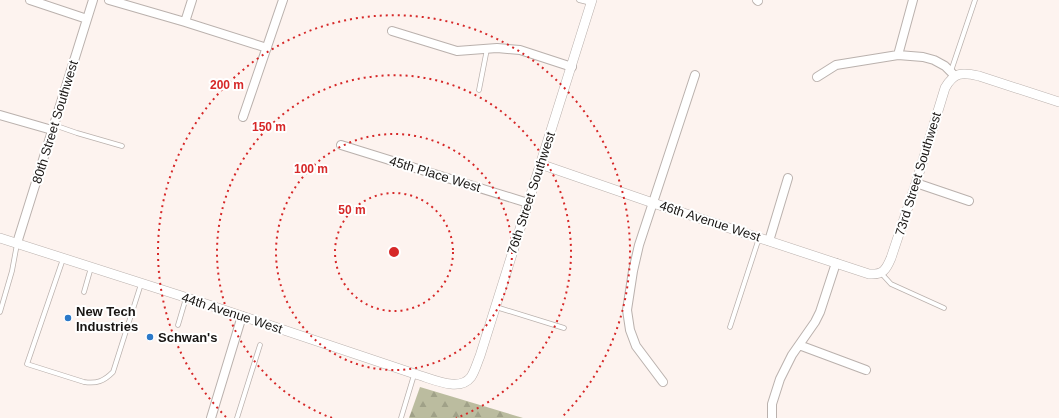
<svg xmlns="http://www.w3.org/2000/svg" width="1059" height="418" font-family="Helvetica,sans-serif">
<style>
.forest{fill:url(#forest-firs)}
.lines{fill:none;stroke-linecap:round;stroke-linejoin:round}
.service-casing{stroke:#bab1ad;stroke-width:5.5}
.minor-casing{stroke:#bab1ad;stroke-width:10}
.tertiary-casing{stroke:#bab1ad;stroke-width:10}
.service{stroke:#fff;stroke-width:4}
.minor{stroke:#fff;stroke-width:8}
.tertiary{stroke:#fff;stroke-width:9}
.ring{fill:none;stroke:#d62828;stroke-width:2;stroke-dasharray:2 4}
.poi-dot{fill:#2b79c9;stroke:#fff;stroke-width:1.5}
.labels{text-anchor:middle;dominant-baseline:central;stroke-width:4;stroke-linejoin:round;paint-order:stroke}
.street-label{font-size:13px;fill:#191614;stroke:#fff}
.poi-label{font-size:13px;font-weight:bold;fill:#191614;stroke:#fff;text-anchor:start}
.centre{fill:#d62828;stroke:#fff;stroke-width:2}
.ring-label{font-size:12px;text-anchor:middle;font-weight:bold;fill:#d62828;stroke:#fff;stroke-width:4;stroke-linejoin:round;paint-order:stroke}
</style>
<defs>
<pattern id="forest-firs" width="22" height="20" patternUnits="userSpaceOnUse"><rect width="22" height="20" fill="#bbbc9f"/><path d="M5 1l3.5 6h-7zM16 11l3.5 6h-7z" fill="#a0a188"/></pattern>
</defs>
<rect width="100%" height="100%" fill="#fdf3ef"/>
<path class="forest" d="M420,387L523,418H409Z"/>
<g class="lines">
<defs>
<path id="service" d="M579,0L591,3
M951,71L975,0
M479,90L487,49
M54,125L77,133L122,146
M63,259L27,364L84,382C97,384 104,381 113,372L141,284
M881,273L891,284L944,308
M84,292L90,271L94,269
M496,307L564,328
M0,312L12,271L17,244
M178,325L186,298
M730,327L759,238
M237,418L260,345
M401,418L414,375"/>
<path id="minor" d="M30,0L87,19
M109,0L185,22L267,48
M757,0L758,1
M185,22L192,0
M392,31L457,51L497,48L520,50L572,67
M898,55L913,0
M817,77L836,65L898,55L923,57L934,60L945,66L955,76
M0,115L52,130
M243,117L283,0
M341,145L528,203
M916,183L969,201
M769,241L788,178
M17,243L93,0
M799,345L866,370
M663,382L636,346L630,330L627,310L633,271L639,245L695,75
M211,418L242,316
M772,418V404L780,379L792,355L815,322L820,312L836,263"/>
<path id="tertiary" d="M540,164L653,203L869,274C883,275 886,270 891,258L916,183L945,88C954,72 962,72 979,76L1059,102
M0,238L197,301L415,374C431,378 459,393 471,377C475,371 477,363 480,356L592,0"/>
</defs>
<use href="#service" class="service-casing"/>
<use href="#minor" class="minor-casing"/>
<use href="#tertiary" class="tertiary-casing"/>
<use href="#service" class="service"/>
<use href="#minor" class="minor"/>
<use href="#tertiary" class="tertiary"/>
</g>
<g class="ring">
<circle cx="394" cy="252" r="59"/>
<circle cx="394" cy="252" r="118"/>
<path d="M332 418A177 177 0 1 1 456 418"/>
<path d="M226 417A236 236 0 1 1 562 417"/>
</g>
<g class="poi-dot">
<circle cx="68" cy="318" r="4"/>
<circle cx="150" cy="337" r="4"/>
</g>
<g class="labels">
<g class="street-label">
<text transform="translate(55 122) rotate(-73)">80th Street Southwest</text>
<text transform="translate(435 174) rotate(17)">45th Place West</text>
<text transform="translate(918 174) rotate(-73)">73rd Street Southwest</text>
<text transform="translate(531 193) rotate(-72)">76th Street Southwest</text>
<text transform="translate(710 221) rotate(18)">46th Avenue West</text>
<text transform="translate(232 313) rotate(18)">44th Avenue West</text>
</g>
<g class="poi-label">
<text x="76" y="311">New Tech<tspan x="76" dy="15">Industries</tspan></text>
<text x="158" y="337">Schwan's</text>
</g>
</g>
<circle cx="394" cy="252" r="6" class="centre"/>
<g class="ring-label">
<text x="227" y="89">200 m</text>
<text x="269" y="131">150 m</text>
<text x="311" y="173">100 m</text>
<text x="352" y="214">50 m</text>
</g>
</svg>
